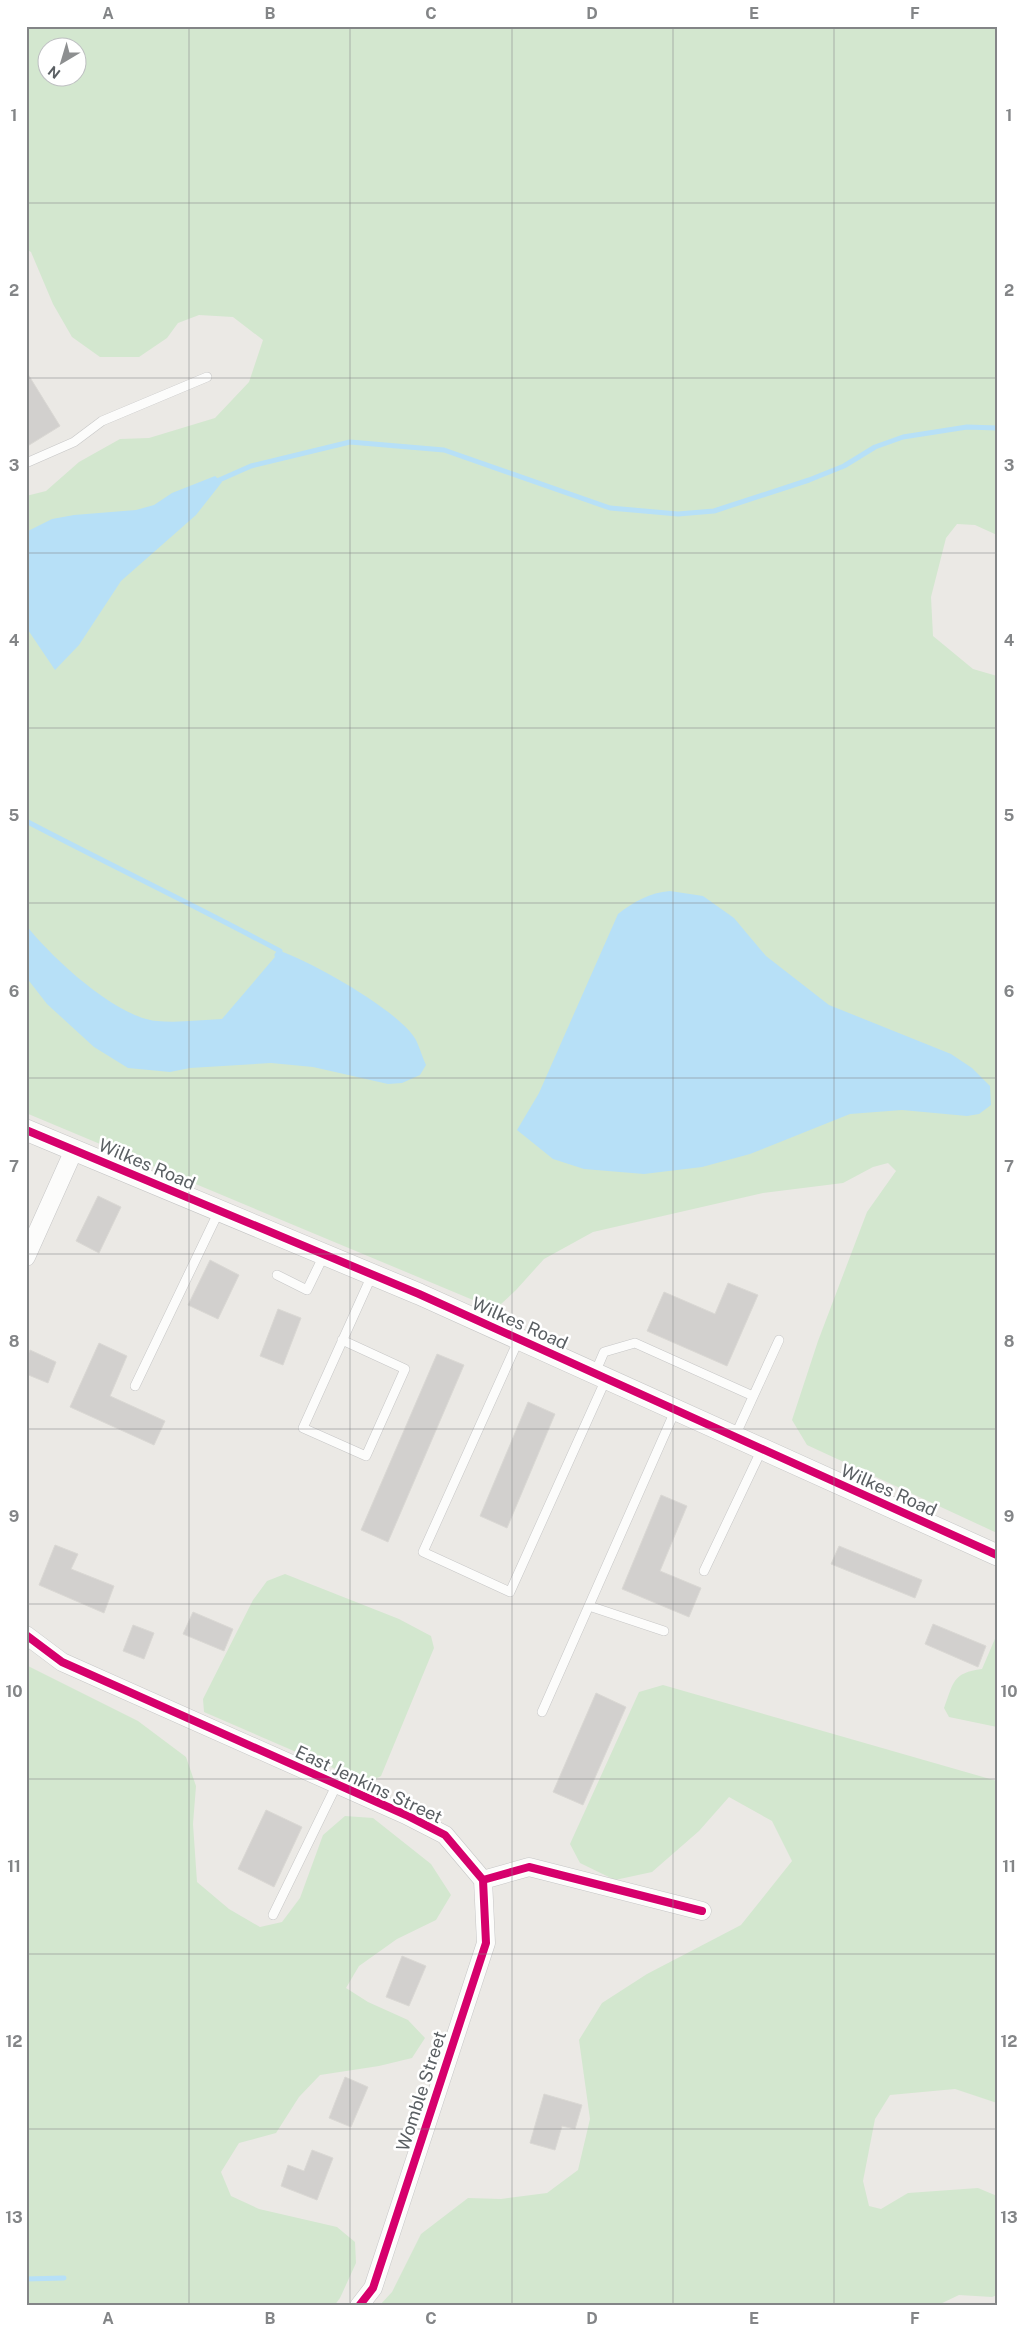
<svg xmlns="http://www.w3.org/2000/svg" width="1023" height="2332" font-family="'Public Sans',sans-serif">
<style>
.green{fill:#d3e7cf;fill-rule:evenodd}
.water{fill:#b7e0f7}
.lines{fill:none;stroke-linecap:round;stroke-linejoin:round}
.stream{stroke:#b7e0f7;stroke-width:5}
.building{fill:#d2d0ce;stroke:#dad8d4}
.service-casing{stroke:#c6c6c6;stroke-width:10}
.minor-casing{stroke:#c6c6c6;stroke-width:19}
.tertiary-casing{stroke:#c6c6c6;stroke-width:22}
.service{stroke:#fcfcfb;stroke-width:9}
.minor{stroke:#fcfcfb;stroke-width:18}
.tertiary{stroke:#fcfcfb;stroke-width:21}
.cycleway-casing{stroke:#fff;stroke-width:11}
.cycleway{stroke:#d6006c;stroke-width:8}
.grid{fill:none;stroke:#838587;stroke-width:1;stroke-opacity:0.55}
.labels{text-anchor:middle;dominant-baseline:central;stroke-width:5;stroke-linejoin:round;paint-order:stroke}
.street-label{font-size:18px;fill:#5a5f63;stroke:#fff}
.neatline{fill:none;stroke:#838587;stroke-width:2}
.grid-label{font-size:16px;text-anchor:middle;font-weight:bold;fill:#838587}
</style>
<rect width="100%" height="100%" fill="#ebe9e5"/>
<path class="green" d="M26,26H997V535L975,525L957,524L946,538L931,597L933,636L973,669L997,676V1533L807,1445L792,1420L818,1341L867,1212L896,1171L888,1163L873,1167L843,1183L763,1193L593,1232L544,1259L516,1290L500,1305L473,1300L26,1113V496L46,491L79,462L120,439L149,438L215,418L249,382L263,340L233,317L199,315L178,323L167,338L139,357H100L72,337L53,304L31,252L26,249ZM48,48H78V78H48Z
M285,1574L399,1619L431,1636L434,1648L381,1776L368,1783L204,1712L203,1699L253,1600L267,1581Z
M997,1634V1727L949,1717L944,1708C954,1682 952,1673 982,1669Z
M26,1665L138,1721L186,1757L196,1786L193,1824L197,1882L229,1909L260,1927L282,1922L300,1898L323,1835L345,1816L373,1818L431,1864L451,1895L436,1920L397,1939L359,1966L346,1988L368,2002L408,2020L425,2038L412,2058L379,2066L320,2075L299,2097L276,2133L239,2143L221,2172L231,2196L259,2209L337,2227L355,2242L356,2263L340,2298L334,2306H26Z
M663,1685L997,1781V2103L955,2089L890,2095L875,2119L863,2181L869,2206L881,2209L908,2193L978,2188L997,2196V2295L992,2297L959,2295L936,2306H379L392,2292L421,2234L468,2198L501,2199L547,2193L578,2170L590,2119L579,2040L602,2003L647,1974L741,1925L792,1861L772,1821L729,1797L699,1831L652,1872L615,1880L580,1863L570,1844L639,1692Z"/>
<path class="water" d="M215,476L222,482L196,515L121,581L79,645L55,670L26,627V532L52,519L74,515L136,510L154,505L172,493Z
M670,891L703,896L734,918L766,956L829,1005L951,1054L972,1068L990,1086L991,1105L979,1114L967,1116L902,1110L850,1114L750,1154L702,1167L644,1174L584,1169L553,1159L517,1130L539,1093L618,914C635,901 649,893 670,891Z
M26,925C50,956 116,1018 157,1021C178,1023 201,1020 222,1019L280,951C312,962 400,1011 416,1040C420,1048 422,1057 426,1065L420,1075L402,1083L388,1084L313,1067L271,1063L190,1068L170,1072L128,1068L94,1047L47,1004L26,977Z"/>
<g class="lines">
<path class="stream" d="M217,481L251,466L350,442L444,450L610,508L678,514L714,511L809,480L844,466L875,447L903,437L967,427L997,428
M26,821C110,865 196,906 280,951L277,955
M26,2279L64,2278"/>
</g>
<path class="building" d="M26,371L60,426L26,447Z
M98,1196L121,1207L99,1253L76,1241Z
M210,1260L239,1275L218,1319L188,1305Z
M728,1283L758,1295L727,1366L647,1331L664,1292L715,1314Z
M278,1309L301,1318L283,1365L260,1356Z
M99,1343L127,1356L110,1396L165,1421L154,1445L70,1407Z
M30,1350L56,1362L48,1383L26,1374V1360Z
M437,1354L464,1365L388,1542L361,1530Z
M528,1402L555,1414L507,1528L480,1516Z
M661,1495L687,1506L660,1571L701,1588L689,1617L622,1589Z
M55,1545L78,1554L71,1569L114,1586L104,1613L39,1585Z
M839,1546L922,1580L915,1598L831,1564Z
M193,1612L233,1629L224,1651L183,1634Z
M933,1624L986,1646L978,1667L925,1644Z
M133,1625L154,1633L144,1659L123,1651Z
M596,1693L626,1707L583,1805L553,1792Z
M266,1810L302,1827L274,1887L238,1869Z
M402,1956L426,1966L409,2006L386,1997Z
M345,2077L368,2087L351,2127L329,2118Z
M544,2094L582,2105L575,2129L562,2126L555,2150L530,2143Z
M312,2150L333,2158L317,2200L281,2186L288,2165L304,2171Z"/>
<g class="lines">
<defs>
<path id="service" d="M26,463L74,442L102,421L207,377
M277,1275L307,1290L324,1255
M519,1339L423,1552L510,1592L606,1379
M342,1340L405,1369L366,1456L303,1428L372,1275
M595,1373L604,1352L635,1343L753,1396
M135,1386L219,1211
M735,1436L779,1340
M704,1571L762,1449
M589,1606L664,1631
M542,1712L675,1411
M273,1915L337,1784"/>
<path id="minor" d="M26,1257L74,1150
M26,1635L62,1662L406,1815L445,1835L483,1880L529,1867L702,1911
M359,2306L373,2288L486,1943L483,1880"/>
<path id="tertiary" d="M26,1130L419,1294L997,1555"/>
</defs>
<use href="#service" class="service-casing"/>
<use href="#minor" class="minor-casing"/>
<use href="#tertiary" class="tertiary-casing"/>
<use href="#service" class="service"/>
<use href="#minor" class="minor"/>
<use href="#tertiary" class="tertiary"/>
<defs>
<path id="cycleway" d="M26,1130L419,1294L997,1555
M26,1635L62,1662L406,1815L445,1835L483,1880L529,1867L702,1911
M359,2306L373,2288L486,1943L483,1880"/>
</defs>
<use href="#cycleway" class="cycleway-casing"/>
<use href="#cycleway" class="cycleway"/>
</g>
<path class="grid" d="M189,26V2306M350,26V2306M512,26V2306M673,26V2306M834,26V2306M26,203H997M26,378H997M26,553H997M26,728H997M26,903H997M26,1078H997M26,1254H997M26,1429H997M26,1604H997M26,1779H997M26,1954H997M26,2129H997"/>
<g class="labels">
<g class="street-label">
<text transform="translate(147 1164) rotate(23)">Wilkes Road</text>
<text transform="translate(520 1323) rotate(24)">Wilkes Road</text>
<text transform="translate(889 1490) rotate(24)">Wilkes Road</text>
<text transform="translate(369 1784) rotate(25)">East Jenkins Street</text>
<text transform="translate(421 2091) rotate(-72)">Womble Street</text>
</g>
</g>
<rect width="1023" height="2332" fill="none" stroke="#ffffff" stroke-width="55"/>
<g transform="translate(62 62) rotate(218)"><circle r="24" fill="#ffffff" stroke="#bdbfc1"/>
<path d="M0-4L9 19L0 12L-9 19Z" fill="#8d8f90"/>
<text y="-8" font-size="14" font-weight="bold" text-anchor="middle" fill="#5a5f63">N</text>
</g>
<rect x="28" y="28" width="968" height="2276" class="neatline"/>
<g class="grid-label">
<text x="108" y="19">A</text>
<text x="270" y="19">B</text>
<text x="431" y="19">C</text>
<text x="592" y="19">D</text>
<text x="754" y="19">E</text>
<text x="915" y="19">F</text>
<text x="14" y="121">1</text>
<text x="1009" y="121">1</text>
<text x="14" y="296">2</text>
<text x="1009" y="296">2</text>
<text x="14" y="471">3</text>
<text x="1009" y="471">3</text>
<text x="14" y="646">4</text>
<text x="1009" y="646">4</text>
<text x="14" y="821">5</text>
<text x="1009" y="821">5</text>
<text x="14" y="997">6</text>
<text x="1009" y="997">6</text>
<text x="14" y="1172">7</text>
<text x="1009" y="1172">7</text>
<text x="14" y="1347">8</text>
<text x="1009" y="1347">8</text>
<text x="14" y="1522">9</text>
<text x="1009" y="1522">9</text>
<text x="14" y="1697">10</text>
<text x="1009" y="1697">10</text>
<text x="14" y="1872">11</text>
<text x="1009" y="1872">11</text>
<text x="14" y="2047">12</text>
<text x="1009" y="2047">12</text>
<text x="14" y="2223">13</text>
<text x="1009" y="2223">13</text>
<text x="108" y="2324">A</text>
<text x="270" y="2324">B</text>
<text x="431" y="2324">C</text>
<text x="592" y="2324">D</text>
<text x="754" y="2324">E</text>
<text x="915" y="2324">F</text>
</g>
</svg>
